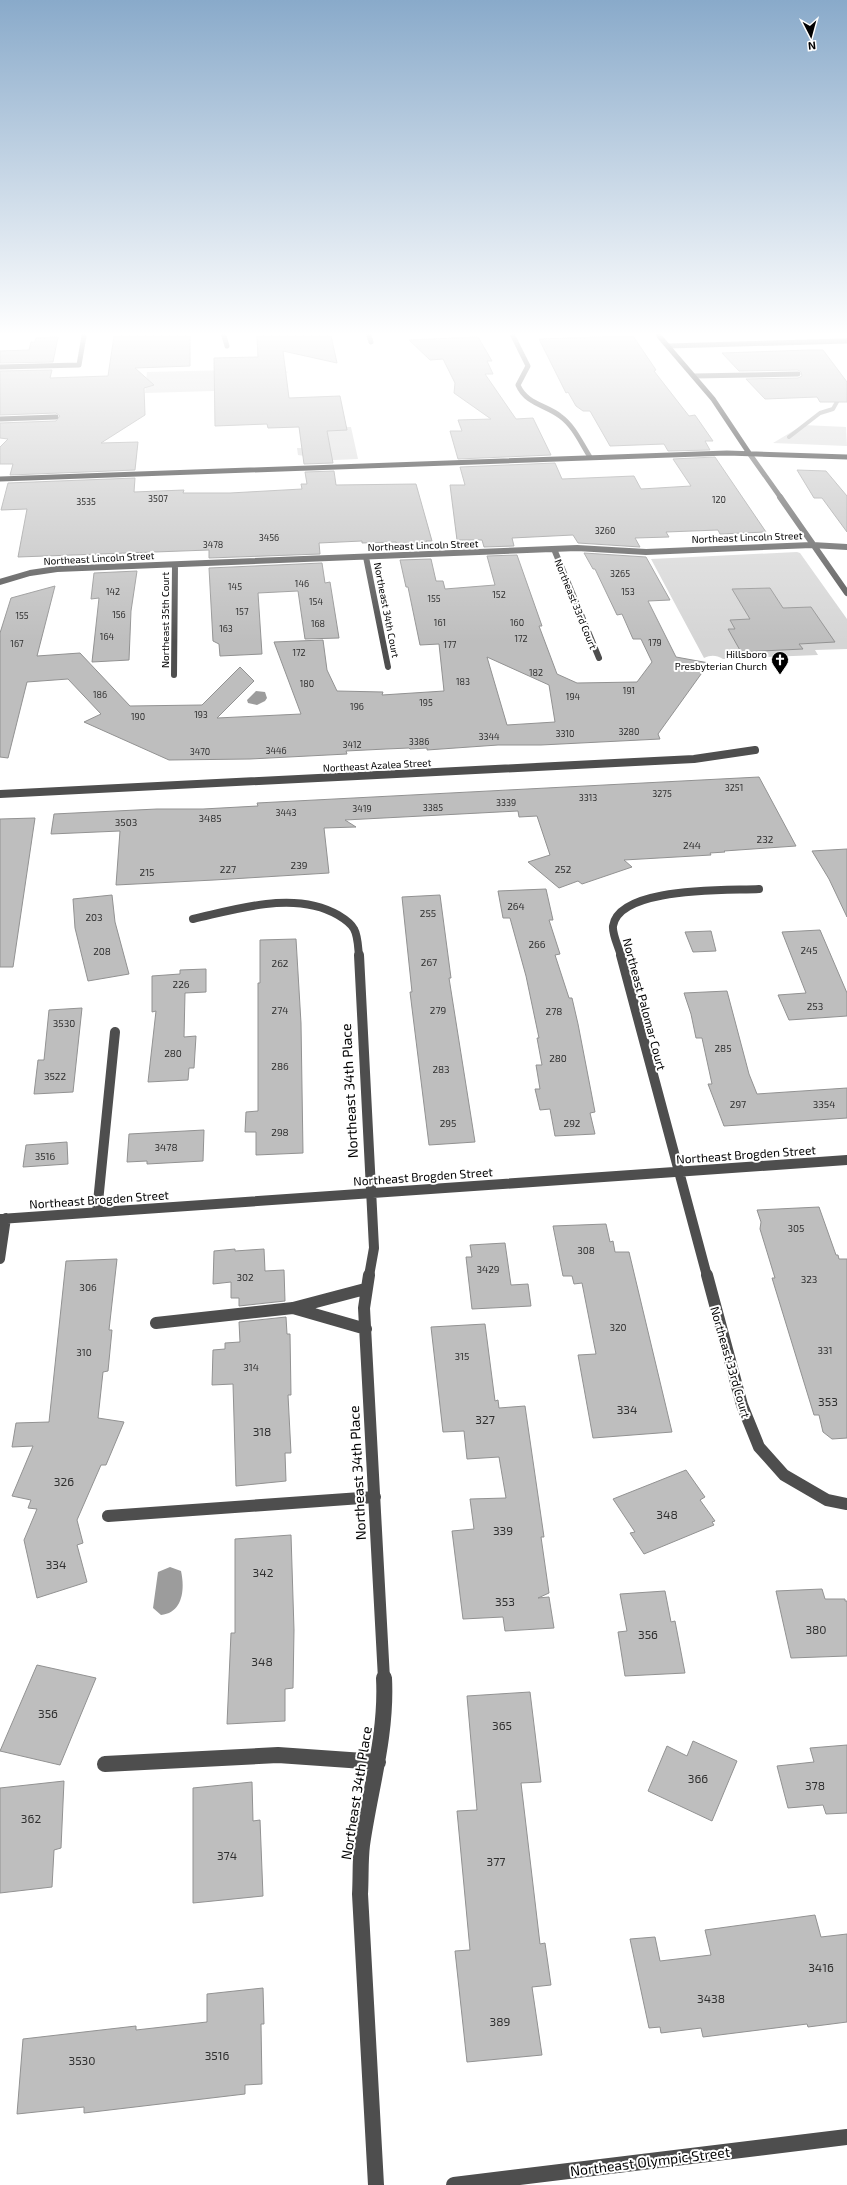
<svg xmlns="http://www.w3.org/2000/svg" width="847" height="2185" font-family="'Exo 2',sans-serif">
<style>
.green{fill:#d5d5d5}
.water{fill:#9c9c9c}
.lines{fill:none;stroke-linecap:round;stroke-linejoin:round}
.stream{stroke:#9c9c9c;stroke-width:4}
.building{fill:#bebebe;stroke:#929292;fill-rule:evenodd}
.minor-far5{stroke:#4e4e4e;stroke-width:5}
.minor-far4{stroke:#4e4e4e;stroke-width:6}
.minor-far3{stroke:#4e4e4e;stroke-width:8}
.minor-far2{stroke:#4e4e4e;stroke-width:10}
.minor-far1{stroke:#4e4e4e;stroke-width:12}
.minor{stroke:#4e4e4e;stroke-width:16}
.major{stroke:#000;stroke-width:5}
.labels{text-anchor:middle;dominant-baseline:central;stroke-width:4;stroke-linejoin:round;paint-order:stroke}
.far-number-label{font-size:9px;fill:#303030}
.far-street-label{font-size:10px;fill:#000;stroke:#fff}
.far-poi-label{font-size:10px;fill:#000;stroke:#fff;text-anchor:end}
.number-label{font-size:10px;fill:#303030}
.street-label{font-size:12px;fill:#000;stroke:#fff}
.near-number-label{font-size:12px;fill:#303030}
.near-street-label{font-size:14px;fill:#000;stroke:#fff}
</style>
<rect width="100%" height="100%" fill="#fff"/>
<path class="green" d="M278,369L288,372L285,374L281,389L145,393L147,372Z
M803,425L846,427L847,446L773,443Z
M346,427H351L358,459L311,461L305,456L298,455L297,448L330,449L327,431L346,430Z
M797,552L800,553L847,619V649L815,650L818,655L723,659C716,655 711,655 704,658L651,559Z"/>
<path class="water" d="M256,691L265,692L267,698L265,701L257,705L248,703L247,700Z
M170,1567L181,1571C185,1589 183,1613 161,1615L153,1608L158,1572Z"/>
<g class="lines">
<path class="stream" d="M789,437L820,413L833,409L844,389L847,388"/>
</g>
<path class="building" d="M114,336H190V366L135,368L154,385L144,388L145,415L101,443L138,442L135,470L10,475L13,464H0V447L8,439L0,438V423L56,421L60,416L56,413L0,415V371L52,370L50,378L108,376Z
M257,336H331L337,363L283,351L289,398L340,396L347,430L327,431L333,463L304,464L299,427L268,428L267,424L215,426L214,358L258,357Z
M633,336L656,370L654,371L689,416L695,415L713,441H705L710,450L668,451L664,444L610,446L590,411H583L576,406L568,392L566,393L539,339Z
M58,337L53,362L0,363V351L29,350L31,342H35L36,338Z
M478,337L492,361H487L493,374H485L516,419L533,418L551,455L458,459L450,431H462L458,420L491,419L454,393L455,383L443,359L430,360L409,340Z
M809,350H823L847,382V402H820L817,397L765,399L746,379L798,378L802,376L801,372L798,370L739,371L722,353Z
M715,457L766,532L720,534L718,530L666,532L669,537L635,538L640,547L578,543L573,535L512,538L514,546L484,547L482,540H457L450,485H465L460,467L555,463L562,479L634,476L641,489L691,486L673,459Z
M797,470L826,471L847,496V532L822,498H814Z
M334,471L336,485L416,484L432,541H426L428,549L398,550L396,542L362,543V541L319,543L320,554L209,558V550L18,557L27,509L1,510L8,483L135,478L134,492L184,490L183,493H230L302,489L301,484H307L305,472Z
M584,553L646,557L670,600L648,601L676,657L709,663L658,734L660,739L541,745H498L427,750V748L410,749L409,748L386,749L346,751L347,754L250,759L169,760L84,722L101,714L68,679L27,682L8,758L0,757V633L11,598L55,586L37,656L80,653L130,706L202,705L240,667L254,681L217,718L301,714L274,642L323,640L327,670L337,691L383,692L382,695L444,691L439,644L420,645L408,587H406L400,560L431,559L436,581H443L445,589L495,585L487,556L517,555L542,626H539L557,674L577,683L637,682L652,662L641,639H633L622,614L617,615L595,569H593ZM487,657L549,685L555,722L507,725Z
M322,563L325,583L330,582L339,638L305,639L298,591L258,593L262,654L220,656L219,644L213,641L209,568Z
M137,571L131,611L129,660L92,662L99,598L91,599L94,573Z
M770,588L783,608L811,607L835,642L799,644L803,649L741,652L728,629H735L730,620L750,619L732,589Z
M759,777L796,846L724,851L725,852L710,853L711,855L624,860L632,867L582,884L578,881L559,888L528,862L550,855L537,816L519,817L518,811L345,820L356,827L324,828L329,873L214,880L116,885L120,831L51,834L54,814L157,809H203L258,806L257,803Z
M35,818L13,967H0V819Z
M847,849V917L829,879L812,851Z
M546,889L553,920H549L560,954L555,955L569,998H572L578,1024L595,1112L590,1113L595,1134L555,1136L550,1109L540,1110L535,1089H540L536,1065H542L537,1038H539L526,976L510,918H503L498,891Z
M112,895L115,922L129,974L88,981L75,928L73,899Z
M440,895L451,978H449L475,1142L429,1145L410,992H412L402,897Z
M820,930L847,993V1016L789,1020L778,995L806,993L782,932Z
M711,931L716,951L693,952L685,932Z
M296,939L301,1023L303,1153L256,1155V1132H245L246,1112L258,1111V983H260V940Z
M206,969V992L185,993L184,1037L196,1036L194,1068H189L188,1080L148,1082L156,1011L152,1012V976L180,974V970Z
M727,991L749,1074L757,1094L847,1088V1118L724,1126L708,1084H712L702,1038H696L691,1014L684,993Z
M82,1008L73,1092L34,1094L38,1060H44L49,1010Z
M204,1130L203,1161L147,1164V1161L127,1162L129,1134Z
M67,1142L68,1164L23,1167L26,1145Z
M819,1207L836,1255H838L839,1259H847V1438L832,1439L823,1432L819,1415H814L772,1278H775L760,1229L761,1222L757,1210Z
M606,1224L610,1242L613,1241L615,1252H629L672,1432L593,1438L578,1355L596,1354L582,1283L574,1284L572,1276H563L553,1226Z
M505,1243L511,1285L528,1284L531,1306L472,1309L466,1257H472L470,1245Z
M235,1249V1251L264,1249L265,1271L284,1270L285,1301L239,1306V1298H231V1282L213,1284L214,1251Z
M117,1259L109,1330H112L108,1371L103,1372L98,1418L124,1422L106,1465H101L77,1520L83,1543L77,1545L87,1582L37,1598L24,1540L37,1509L28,1508L31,1500L12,1496L33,1446L12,1447L16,1423L49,1422L66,1261Z
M286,1317L287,1334H290L291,1395H288L291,1453H285L286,1481L236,1486L233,1384L212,1385L213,1350L225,1349V1343L240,1342L239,1322Z
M485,1324L495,1401L498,1400L499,1408L525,1406L544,1537H541L549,1593L538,1598L549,1597L554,1628L505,1631L503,1617L463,1619L452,1531L474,1529L470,1499L506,1498L499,1457L467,1459L464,1431L443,1432L431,1327Z
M686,1470L705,1497L700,1500L715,1521L712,1522L714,1525L644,1554L630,1533L635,1532L613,1499Z
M291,1535L294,1630L293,1688L285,1689V1721L227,1724L231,1633H235V1539Z
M822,1589L825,1599H845V1601H847V1656L791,1658L776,1591Z
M665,1591L671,1622L675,1621L685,1673L625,1676L618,1632L627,1631L620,1594Z
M37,1665L96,1678L60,1765L0,1751Z
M530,1692L541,1782L521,1783L540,1944L545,1943L551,1985L532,1987L542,2055L467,2062L455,1951L470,1950L457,1811L477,1810L467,1696Z
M693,1741L737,1761L712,1821L648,1791L667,1746L687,1756Z
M847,1745V1813L826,1814L823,1805L788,1808L777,1766L814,1762L810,1748Z
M64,1781L61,1848L54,1850L52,1887L0,1893V1788Z
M252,1782L253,1821L260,1820L263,1896L193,1903V1788Z
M815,1915L821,1937L847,1934V2022L808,2027L807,2024L703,2037L701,2028L661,2033L660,2027L649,2028L630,1939L655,1937L660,1961L711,1955L705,1930Z
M263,1988L264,2024H261L262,2084L245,2085V2094L84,2113V2107L17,2114L23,2039L136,2026V2030L207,2022V1994Z"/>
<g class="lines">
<path class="minor-far5" d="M224,336L227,346
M369,336L371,342
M513,336L528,366L518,385C526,404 546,405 560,416C574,426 581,443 590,457
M668,346L847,341
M0,367L79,365L84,336
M694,376L798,374
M0,419L56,417
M749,453L781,498"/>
<path class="minor-far4" d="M780,497L847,593
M554,549L599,658
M366,557L388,667
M0,582L30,573L57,569L577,548L646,552L812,545L847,547
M174,675L175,565"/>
<path class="minor-far3" d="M0,794L694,759L755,750
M193,919C238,909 295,890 338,915C343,918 351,923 354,929C358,936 358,947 359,956
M621,956C619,948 612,934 613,926C619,886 728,891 759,889"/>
<path class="minor-far2" d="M359,955L374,1248L369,1276
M621,955L707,1276
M97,1212L115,1032
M0,1219L847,1160
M0,1259L6,1218"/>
<path class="minor-far1" d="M369,1275L364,1308L384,1679
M707,1275L742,1405L759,1447L784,1475L827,1500L847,1504
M293,1308L366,1329
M156,1323L293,1308L365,1289
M108,1516L375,1497"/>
<path class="minor" d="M105,1764L278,1755L378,1762
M376,2185L360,1894C361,1878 360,1861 362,1845C370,1789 387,1735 384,1678
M454,2185L847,2137"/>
<path class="major" d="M659,336L713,399L749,453
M0,479L727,453L847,457"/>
</g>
<linearGradient id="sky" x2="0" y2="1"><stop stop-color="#89aaca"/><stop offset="0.52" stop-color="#fff"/><stop offset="1" stop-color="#fff" stop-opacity="0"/></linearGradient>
<rect width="847" height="642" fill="url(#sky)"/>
<defs>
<symbol id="church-pin" viewBox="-11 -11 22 30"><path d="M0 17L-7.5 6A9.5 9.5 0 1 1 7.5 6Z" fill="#000" stroke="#fff"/><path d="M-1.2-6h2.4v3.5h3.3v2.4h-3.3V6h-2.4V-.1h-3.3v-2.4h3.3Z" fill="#fff"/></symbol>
</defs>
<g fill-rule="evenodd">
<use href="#church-pin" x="770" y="650" width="20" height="27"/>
</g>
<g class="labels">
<g class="far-number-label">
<text x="158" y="498">3507</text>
<text x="719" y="499">120</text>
<text x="86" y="501">3535</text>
<text x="605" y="530">3260</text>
<text x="269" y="537">3456</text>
<text x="213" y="544">3478</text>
<text x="620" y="573">3265</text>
<text x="302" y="583">146</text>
<text x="235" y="586">145</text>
<text x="113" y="591">142</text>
<text x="628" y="591">153</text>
<text x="499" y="594">152</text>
<text x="434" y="598">155</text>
<text x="316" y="601">154</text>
<text x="242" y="611">157</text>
<text x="119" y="614">156</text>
<text x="22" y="615">155</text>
<text x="440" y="622">161</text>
<text x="517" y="622">160</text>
<text x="318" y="623">168</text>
<text x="226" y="628">163</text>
<text x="107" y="636">164</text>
<text x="521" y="638">172</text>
<text x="655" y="642">179</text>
<text x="17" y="643">167</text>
<text x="450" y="644">177</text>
<text x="299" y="652">172</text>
<text x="536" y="672">182</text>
<text x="463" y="681">183</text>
<text x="307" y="683">180</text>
<text x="629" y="690">191</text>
<text x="100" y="694">186</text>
<text x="573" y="696">194</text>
<text x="426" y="702">195</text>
<text x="357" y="706">196</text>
<text x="201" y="714">193</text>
<text x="138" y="716">190</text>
<text x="629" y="731">3280</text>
<text x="565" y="733">3310</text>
<text x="489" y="736">3344</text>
<text x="419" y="741">3386</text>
<text x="352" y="744">3412</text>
<text x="276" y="750">3446</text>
<text x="200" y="751">3470</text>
<text x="734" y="787">3251</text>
<text x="662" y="793">3275</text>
<text x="588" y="797">3313</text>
<text x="506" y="802">3339</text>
<text x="433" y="807">3385</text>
<text x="362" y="808">3419</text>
<text x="286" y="812">3443</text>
</g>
<g class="far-street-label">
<text transform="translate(747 537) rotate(-2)">Northeast Lincoln Street</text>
<text transform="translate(423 545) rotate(-2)">Northeast Lincoln Street</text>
<text transform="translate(99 558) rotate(-3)">Northeast Lincoln Street</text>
<text transform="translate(576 604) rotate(68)">Northeast 33rd Court</text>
<text transform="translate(387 610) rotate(79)">Northeast 34th Court</text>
<text transform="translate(165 620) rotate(-90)">Northeast 35th Court</text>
<text transform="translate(377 765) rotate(-3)">Northeast Azalea Street</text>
</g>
<g class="far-poi-label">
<text x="767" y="654">Hillsboro<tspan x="767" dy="12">Presbyterian Church</tspan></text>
</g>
<g class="number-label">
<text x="210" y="818">3485</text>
<text x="126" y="822">3503</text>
<text x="765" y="839">232</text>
<text x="692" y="845">244</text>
<text x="299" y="865">239</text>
<text x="228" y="869">227</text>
<text x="563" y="869">252</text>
<text x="147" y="872">215</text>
<text x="516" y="906">264</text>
<text x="428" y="913">255</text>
<text x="94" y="917">203</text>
<text x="537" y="944">266</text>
<text x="809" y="950">245</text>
<text x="102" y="951">208</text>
<text x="429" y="962">267</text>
<text x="280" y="963">262</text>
<text x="181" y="984">226</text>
<text x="815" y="1006">253</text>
<text x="280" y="1010">274</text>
<text x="438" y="1010">279</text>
<text x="554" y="1011">278</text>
<text x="64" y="1023">3530</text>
<text x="723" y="1048">285</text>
<text x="173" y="1053">280</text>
<text x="558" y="1058">280</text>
<text x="280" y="1066">286</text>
<text x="441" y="1069">283</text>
<text x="55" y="1076">3522</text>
<text x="738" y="1104">297</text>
<text x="824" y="1104">3354</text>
<text x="448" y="1123">295</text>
<text x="572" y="1123">292</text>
<text x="280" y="1132">298</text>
<text x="166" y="1147">3478</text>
<text x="45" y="1156">3516</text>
<text x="796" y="1228">305</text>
<text x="586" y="1250">308</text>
<text x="488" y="1269">3429</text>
<text x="245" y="1277">302</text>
<text x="809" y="1279">323</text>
<text x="88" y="1287">306</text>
<text x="618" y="1327">320</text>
<text x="825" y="1350">331</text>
<text x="84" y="1352">310</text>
<text x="462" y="1356">315</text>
<text x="251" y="1367">314</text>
</g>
<g class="street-label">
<text transform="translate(645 1004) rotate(75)">Northeast Palomar Court</text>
<text transform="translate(746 1154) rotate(-4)">Northeast Brogden Street</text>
<text transform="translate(423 1176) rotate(-4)">Northeast Brogden Street</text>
<text transform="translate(99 1199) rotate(-4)">Northeast Brogden Street</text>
<text transform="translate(731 1362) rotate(74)">Northeast 33rd Court</text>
</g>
<g class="near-number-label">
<text x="828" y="1401">353</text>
<text x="627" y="1409">334</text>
<text x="485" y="1419">327</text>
<text x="262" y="1431">318</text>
<text x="64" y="1481">326</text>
<text x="667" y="1514">348</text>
<text x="503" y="1530">339</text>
<text x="56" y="1564">334</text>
<text x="263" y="1572">342</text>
<text x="505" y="1601">353</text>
<text x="816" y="1629">380</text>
<text x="648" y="1634">356</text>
<text x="262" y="1661">348</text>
<text x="48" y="1713">356</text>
<text x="502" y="1725">365</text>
<text x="698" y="1778">366</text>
<text x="815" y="1785">378</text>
<text x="31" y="1818">362</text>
<text x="227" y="1855">374</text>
<text x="496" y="1861">377</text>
<text x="821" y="1967">3416</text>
<text x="711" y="1998">3438</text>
<text x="500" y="2021">389</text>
<text x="217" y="2055">3516</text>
<text x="82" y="2060">3530</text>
</g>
<g class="near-street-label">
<text transform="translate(349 1091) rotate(-93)">Northeast 34th Place</text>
<text transform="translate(357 1473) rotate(-93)">Northeast 34th Place</text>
<text transform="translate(356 1793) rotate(-81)">Northeast 34th Place</text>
<text transform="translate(650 2161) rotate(-7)">Northeast Olympic Street</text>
</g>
</g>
<g transform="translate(811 36) rotate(174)" stroke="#ffffff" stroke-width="3" paint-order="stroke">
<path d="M0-3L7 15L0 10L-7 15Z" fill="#000000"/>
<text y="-6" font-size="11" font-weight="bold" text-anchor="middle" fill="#000000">N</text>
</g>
</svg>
